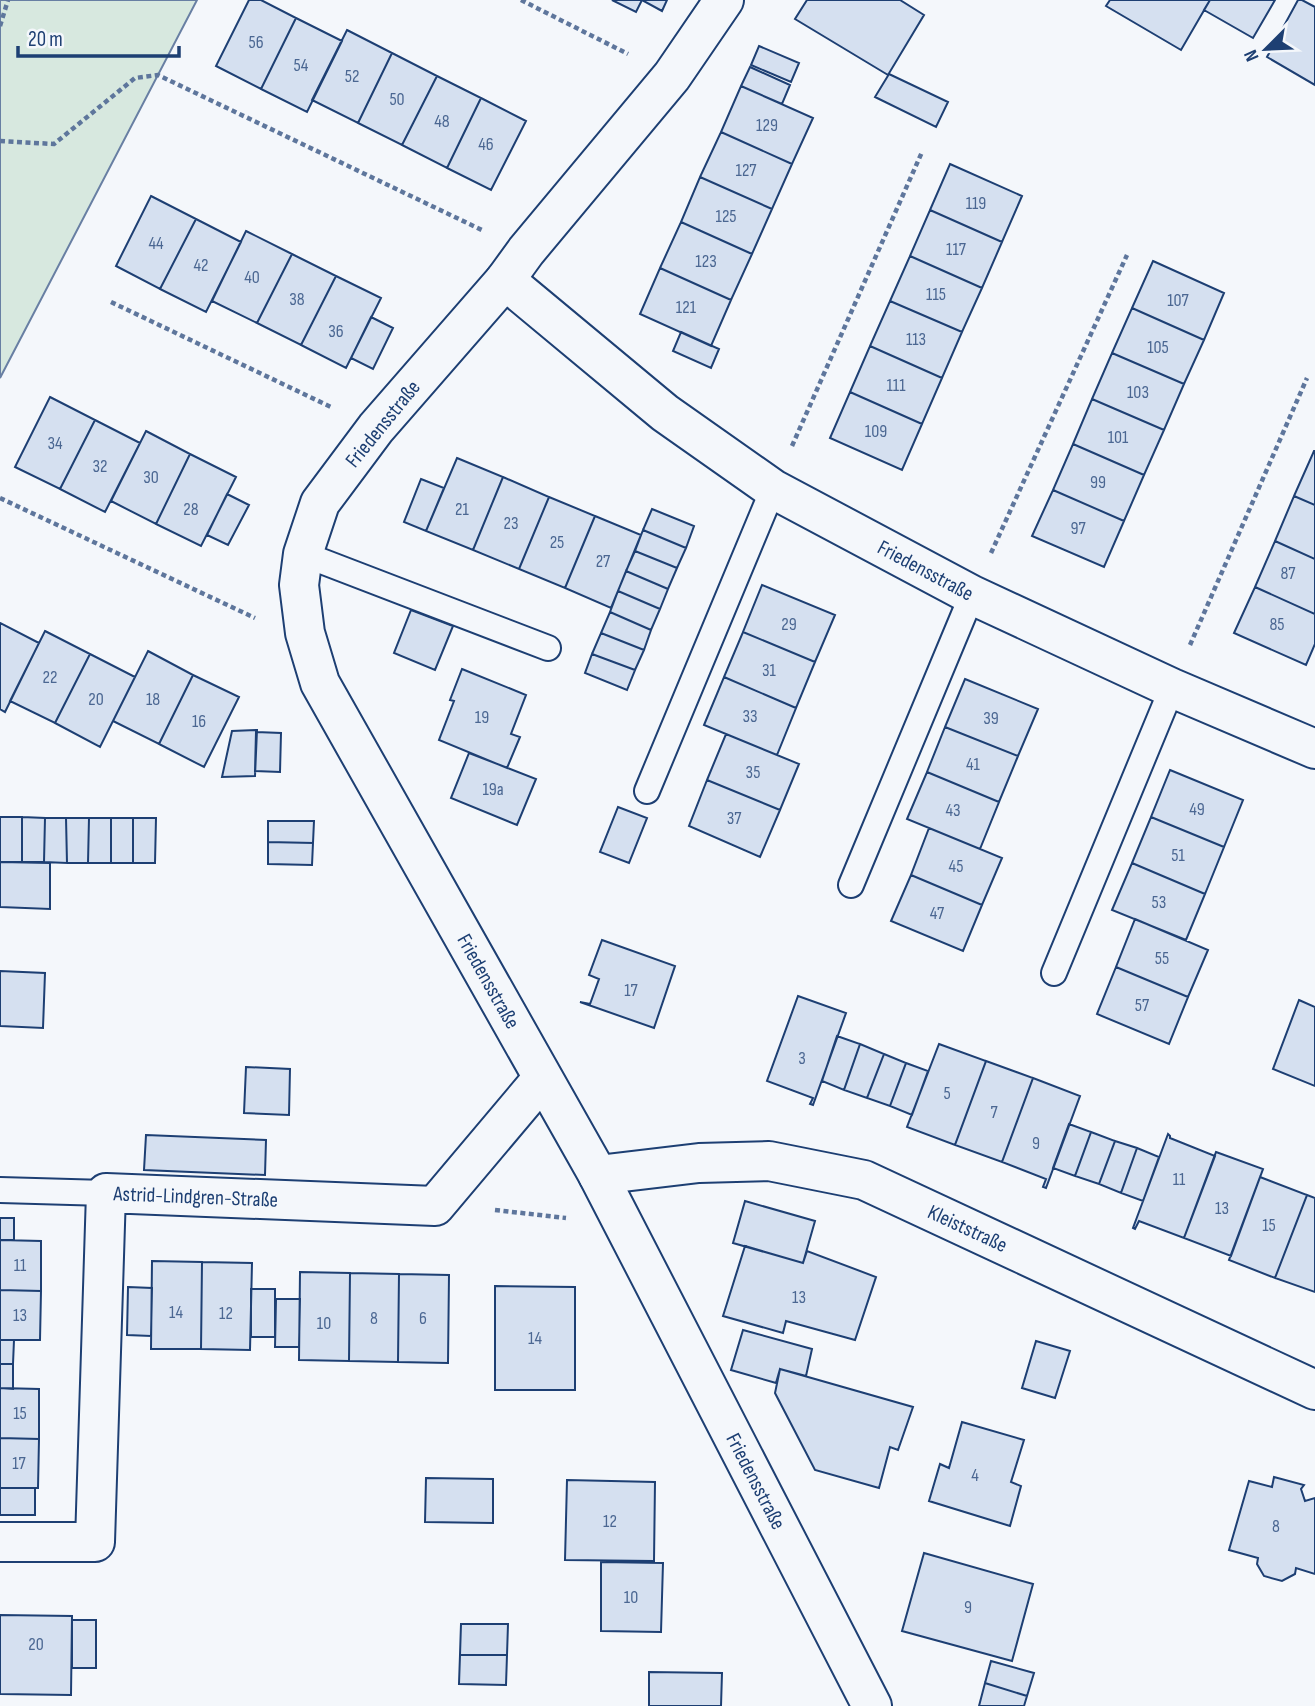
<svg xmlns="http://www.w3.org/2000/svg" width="1315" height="1706" font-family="'Sofia Sans Condensed',sans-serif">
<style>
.green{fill:#d7e8df;stroke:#687fa3;stroke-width:2}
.building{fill:#d5e0f0;stroke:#1d3f73;stroke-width:2}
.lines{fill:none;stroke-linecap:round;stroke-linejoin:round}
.service-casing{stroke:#1d3f73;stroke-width:28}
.minor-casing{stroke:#1d3f73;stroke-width:42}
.path{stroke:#5e769c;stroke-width:4.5;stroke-dasharray:5 3.5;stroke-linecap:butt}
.service{stroke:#f4f7fb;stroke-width:24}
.minor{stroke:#f4f7fb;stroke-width:38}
.labels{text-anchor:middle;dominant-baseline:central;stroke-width:5;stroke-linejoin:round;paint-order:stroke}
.number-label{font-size:18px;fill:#4b6792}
.street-label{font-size:21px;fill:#1d3f73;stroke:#f4f7fb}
</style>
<rect width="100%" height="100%" fill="#f4f7fb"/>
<path class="green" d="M0,0H197L0,378Z"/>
<path class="building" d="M249,0H261L296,18L261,89L216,66Z
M612,0H642L636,12Z
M642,0H667L662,11Z
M807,0H900L924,15L888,75L795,19Z
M1110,0H1210L1181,50L1106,6Z
M1210,0H1275L1253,38L1204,10Z
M1298,0H1302L1315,7V85L1267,57Z
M296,18L342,41L307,112L261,89Z
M347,30L392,53L358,123L312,100Z
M759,46L799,63L791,82L751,65Z
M392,53L437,76L402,145L358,123Z
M750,67L790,85L782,104L741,86Z
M889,74L948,102L936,127L875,97Z
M437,76L481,98L447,168L402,145Z
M741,86L813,118L792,164L721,132Z
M481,98L526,121L491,190L447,168Z
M721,132L792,164L772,209L700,177Z
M950,164L1022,196L1002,242L930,210Z
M700,177L772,209L752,254L681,222Z
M151,196L196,219L160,289L116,266Z
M930,210L1002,242L982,288L910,256Z
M196,219L241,242L206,312L160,289Z
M681,222L752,254L731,300L660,268Z
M246,231L292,254L257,323L212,301Z
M292,254L336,276L301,345L257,323Z
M910,256L982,288L962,332L890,301Z
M1153,261L1224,293L1204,340L1132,308Z
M660,268L731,300L711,346L640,314Z
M336,276L381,298L346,368L301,345Z
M890,301L962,332L942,378L870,346Z
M1132,308L1204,340L1184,384L1112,353Z
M371,317L393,328L373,369L351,358Z
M681,332L719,349L711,368L673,351Z
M870,346L942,378L922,424L850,392Z
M1112,353L1184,384L1164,430L1092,399Z
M850,392L922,424L902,470L830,438Z
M50,397L95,420L60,489L15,467Z
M1092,399L1164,430L1144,475L1073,444Z
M95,420L140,443L105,512L60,489Z
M146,431L190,454L156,524L111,501Z
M1073,444L1144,475L1124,521L1053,490Z
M1314,451H1315V505L1294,496Z
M190,454L236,477L201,546L156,524Z
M457,458L503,477L473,550L426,531Z
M503,477L549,497L519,569L473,550Z
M421,479L444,488L426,531L404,522Z
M1053,490L1124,521L1104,567L1032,536Z
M227,494L249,505L228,545L207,535Z
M1294,496L1315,505V559L1275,541Z
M549,497L595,516L565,588L519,569Z
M652,509L694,526L686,548L643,530Z
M595,516L641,535L611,608L565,588Z
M643,530L686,548L677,568L635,551Z
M1275,541L1315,559V614L1255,587Z
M635,551L677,568L668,589L626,571Z
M626,571L668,589L660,609L618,591Z
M762,585L835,615L815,662L743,632Z
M1255,587L1315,614V644L1306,665L1234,633Z
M618,591L660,609L651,630L610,612Z
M411,610L453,626L435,670L394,653Z
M610,612L651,630L644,650L601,633Z
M0,623L39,643L5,712L0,709Z
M45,631L90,654L55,723L10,701Z
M743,632L815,662L796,708L724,677Z
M601,633L644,650L635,670L592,654Z
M148,651L193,675L159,744L113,721Z
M90,654L135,677L100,747L55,723Z
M592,654L635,670L627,690L585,673Z
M462,669L526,695L511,734L520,737L507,768L439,740L454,701L450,700Z
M193,675L239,697L204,767L159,744Z
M724,677L796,708L777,755L704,725Z
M965,679L1038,709L1018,756L945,727Z
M945,727L1018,756L999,802L927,772Z
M257,730L255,776L222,777L232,731Z
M256,732L281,733L280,772L255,771Z
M726,734L799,764L780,810L707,780Z
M469,753L536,779L517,825L451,798Z
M1170,770L1243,800L1224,847L1151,817Z
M927,772L999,802L980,849L907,819Z
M707,780L780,810L760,857L689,826Z
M618,807L647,818L629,863L600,852Z
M0,817H22V862H0Z
M22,817L45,818L44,862H22Z
M1151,817L1224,847L1205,894L1132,863Z
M45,818H66L67,863L44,862Z
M66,818H89L88,863H67Z
M89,818H111V863H88Z
M111,818H133V863H111Z
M133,818H156L155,863H133Z
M268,821H314L313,843L268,842Z
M929,828L1002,858L982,905L911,875Z
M268,842L313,843L312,865L268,864Z
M0,862L50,863V909L0,907Z
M1132,863L1205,894L1186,940L1112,910Z
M911,875L982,905L963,951L891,921Z
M1135,919L1208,950L1188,997L1116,967Z
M602,940L675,966L654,1028L580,1002L590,1004L599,979L589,975Z
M1116,967L1188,997L1169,1044L1097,1014Z
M0,971L45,973L43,1028L0,1026Z
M798,996L846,1013L813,1105L810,1104L813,1098L767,1081Z
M1299,1000L1315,1007V1086L1273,1069Z
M837,1036L860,1044L844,1090L822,1081Z
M860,1044L884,1054L867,1098L844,1090Z
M939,1044L986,1061L955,1145L907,1127Z
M884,1054L906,1063L890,1106L867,1098Z
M986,1061L1033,1078L1002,1162L955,1145Z
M906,1063L928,1071L912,1115L890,1106Z
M246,1067L290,1069L289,1115L244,1113Z
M1033,1078L1080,1096L1046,1188L1043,1187L1046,1179L1002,1162Z
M1069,1124L1091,1132L1075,1176L1053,1168Z
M1091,1132L1115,1141L1099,1184L1075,1176Z
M1168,1134L1170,1136V1138L1215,1156L1184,1238L1139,1221L1135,1229L1133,1228Z
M146,1135L266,1140L265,1175L144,1170Z
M1115,1141L1137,1148L1121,1193L1099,1184Z
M1137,1148L1159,1157L1143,1201L1121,1193Z
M1216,1152L1263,1169L1231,1256L1184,1238Z
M1260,1177L1307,1195L1275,1278L1229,1260Z
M1307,1195L1315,1198V1292L1275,1278Z
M745,1201L815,1221L803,1263L733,1243Z
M0,1218H14V1240H0Z
M0,1240L41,1241V1291L0,1290Z
M745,1246L803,1263L807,1251L876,1277L855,1340L786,1321L783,1333L723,1316Z
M152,1261L202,1262L201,1349H151Z
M202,1262L252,1263L250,1350L201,1349Z
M300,1272L350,1273L349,1361L299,1360Z
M350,1273L399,1274L398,1362L349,1361Z
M399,1274L449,1275L448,1363L398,1362Z
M495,1286L575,1287V1390H495Z
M128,1287L152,1288L151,1336L127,1335Z
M251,1289H275V1337H251Z
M0,1290L41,1291L40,1340H0Z
M276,1299H300L299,1347H275Z
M743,1330L812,1349L806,1376L780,1369L776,1383L731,1370Z
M0,1340H14L13,1364H0Z
M1036,1341L1070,1351L1055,1398L1022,1388Z
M0,1364H13V1389L0,1388Z
M780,1369L913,1407L898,1450L890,1447L879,1488L815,1470L775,1393Z
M0,1388L39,1389V1439L0,1438Z
M962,1422L1024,1440L1011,1482L1021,1486L1010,1526L929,1501L940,1464L949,1468Z
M0,1438L39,1439L38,1488H0Z
M1274,1477L1304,1485L1301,1489L1305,1501L1315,1498V1574L1296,1568L1295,1574L1282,1581L1264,1576L1257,1564L1258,1558L1229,1550L1249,1481L1272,1487Z
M426,1478L493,1479V1523L425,1522Z
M567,1480L655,1482L654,1561L565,1560Z
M0,1488H35V1515H0Z
M924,1553L1033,1584L1012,1661L902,1631Z
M601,1562L663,1563L661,1632L601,1631Z
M0,1615L72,1616L71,1695L0,1694Z
M72,1620H96V1668H72Z
M461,1624H508L507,1655H460Z
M460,1655H507L506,1685L459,1684Z
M991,1661L1034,1673L1027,1696L985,1683Z
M649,1672L722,1673L721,1706H649Z
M985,1683L1027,1696L1024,1706H979Z"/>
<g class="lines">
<defs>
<path id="service" d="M303,554L548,648
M647,791L773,489
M851,885L972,595
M1054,973L1172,688
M0,1190L106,1193"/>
<g id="minor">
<path id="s1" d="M724,0L672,76L526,251L505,280L376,428L320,503L303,554L299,585L305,633L320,683L598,1175L872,1706"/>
<path id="s2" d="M505,280L665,413L773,489L972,595L1172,688L1315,749"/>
<path id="s3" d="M598,1175L699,1163L769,1161L864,1180L1315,1390"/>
<path id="s4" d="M0,1542H95L106,1193L435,1206L542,1079"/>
</g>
</defs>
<use href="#service" class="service-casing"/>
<use href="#minor" class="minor-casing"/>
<path class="path" d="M521,0L628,54
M0,26L8,0
M0,141L54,144L135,78L158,75L484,231
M111,302L331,407
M792,446L922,152
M0,498L255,618
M991,553L1127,255
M1190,645L1307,378
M495,1210L566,1218"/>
<use href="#service" class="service"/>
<use href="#minor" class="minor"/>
</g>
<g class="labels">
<g class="number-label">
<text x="256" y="42">56</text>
<text x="301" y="65">54</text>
<text x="352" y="76">52</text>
<text x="397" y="99">50</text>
<text x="442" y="121">48</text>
<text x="767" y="125">129</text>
<text x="486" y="144">46</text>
<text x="746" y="170">127</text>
<text x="976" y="203">119</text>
<text x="726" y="216">125</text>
<text x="156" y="243">44</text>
<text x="956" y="249">117</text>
<text x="706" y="261">123</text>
<text x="201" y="265">42</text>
<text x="252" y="277">40</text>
<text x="936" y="294">115</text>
<text x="297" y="299">38</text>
<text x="1178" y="300">107</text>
<text x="686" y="307">121</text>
<text x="336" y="331">36</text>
<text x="916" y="339">113</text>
<text x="1158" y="347">105</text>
<text x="896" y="385">111</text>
<text x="1138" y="392">103</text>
<text x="876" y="431">109</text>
<text x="1118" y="437">101</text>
<text x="55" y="443">34</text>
<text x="100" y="466">32</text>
<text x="151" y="477">30</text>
<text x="1098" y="482">99</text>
<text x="191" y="509">28</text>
<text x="462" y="509">21</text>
<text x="511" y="523">23</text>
<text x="1078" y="528">97</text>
<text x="557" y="542">25</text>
<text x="603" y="561">27</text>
<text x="1288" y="573">87</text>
<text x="789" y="624">29</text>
<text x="1277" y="624">85</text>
<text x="769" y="670">31</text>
<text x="50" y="677">22</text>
<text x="96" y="699">20</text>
<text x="153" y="699">18</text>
<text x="750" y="716">33</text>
<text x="482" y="717">19</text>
<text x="991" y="718">39</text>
<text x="199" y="721">16</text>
<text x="973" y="764">41</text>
<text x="753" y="772">35</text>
<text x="493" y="789">19a</text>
<text x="1197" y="809">49</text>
<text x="953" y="810">43</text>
<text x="734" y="818">37</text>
<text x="1178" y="855">51</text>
<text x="956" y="866">45</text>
<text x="1159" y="902">53</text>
<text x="937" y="913">47</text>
<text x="1162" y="958">55</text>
<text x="631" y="990">17</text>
<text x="1142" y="1005">57</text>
<text x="802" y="1058">3</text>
<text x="947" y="1093">5</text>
<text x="994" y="1112">7</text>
<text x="1036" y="1143">9</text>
<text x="1179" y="1179">11</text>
<text x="1222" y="1208">13</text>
<text x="1269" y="1225">15</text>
<text x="20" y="1265">11</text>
<text x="799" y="1297">13</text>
<text x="176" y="1312">14</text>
<text x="226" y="1313">12</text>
<text x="20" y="1315">13</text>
<text x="374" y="1318">8</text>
<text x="423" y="1318">6</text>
<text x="324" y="1323">10</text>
<text x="535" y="1338">14</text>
<text x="20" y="1413">15</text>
<text x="19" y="1463">17</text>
<text x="975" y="1475">4</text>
<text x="610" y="1521">12</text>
<text x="1276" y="1526">8</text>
<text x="631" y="1597">10</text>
<text x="968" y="1607">9</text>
<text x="36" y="1644">20</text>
</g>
<g class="street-label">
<text transform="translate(383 424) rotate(-51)">Friedensstraße</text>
<text stroke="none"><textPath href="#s2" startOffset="513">Friedensstraße</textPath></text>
<text stroke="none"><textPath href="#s1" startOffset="1174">Friedensstraße</textPath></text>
<text stroke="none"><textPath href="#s4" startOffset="534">Astrid-Lindgren-Straße</textPath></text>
<text stroke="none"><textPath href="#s3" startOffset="383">Kleiststraße</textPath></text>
<text stroke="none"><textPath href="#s1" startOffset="1741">Friedensstraße</textPath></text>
</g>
</g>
<g transform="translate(1266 49) rotate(246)" stroke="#f4f7fb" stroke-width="5" paint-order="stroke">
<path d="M0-5L12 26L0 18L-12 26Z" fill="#1d3f73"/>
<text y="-10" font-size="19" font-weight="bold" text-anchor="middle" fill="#1d3f73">N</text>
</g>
<path d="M18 46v10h161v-10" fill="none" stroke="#1d3f73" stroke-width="3.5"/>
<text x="28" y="46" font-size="21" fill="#1d3f73" stroke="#f4f7fb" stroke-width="5" paint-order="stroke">20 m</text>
</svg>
